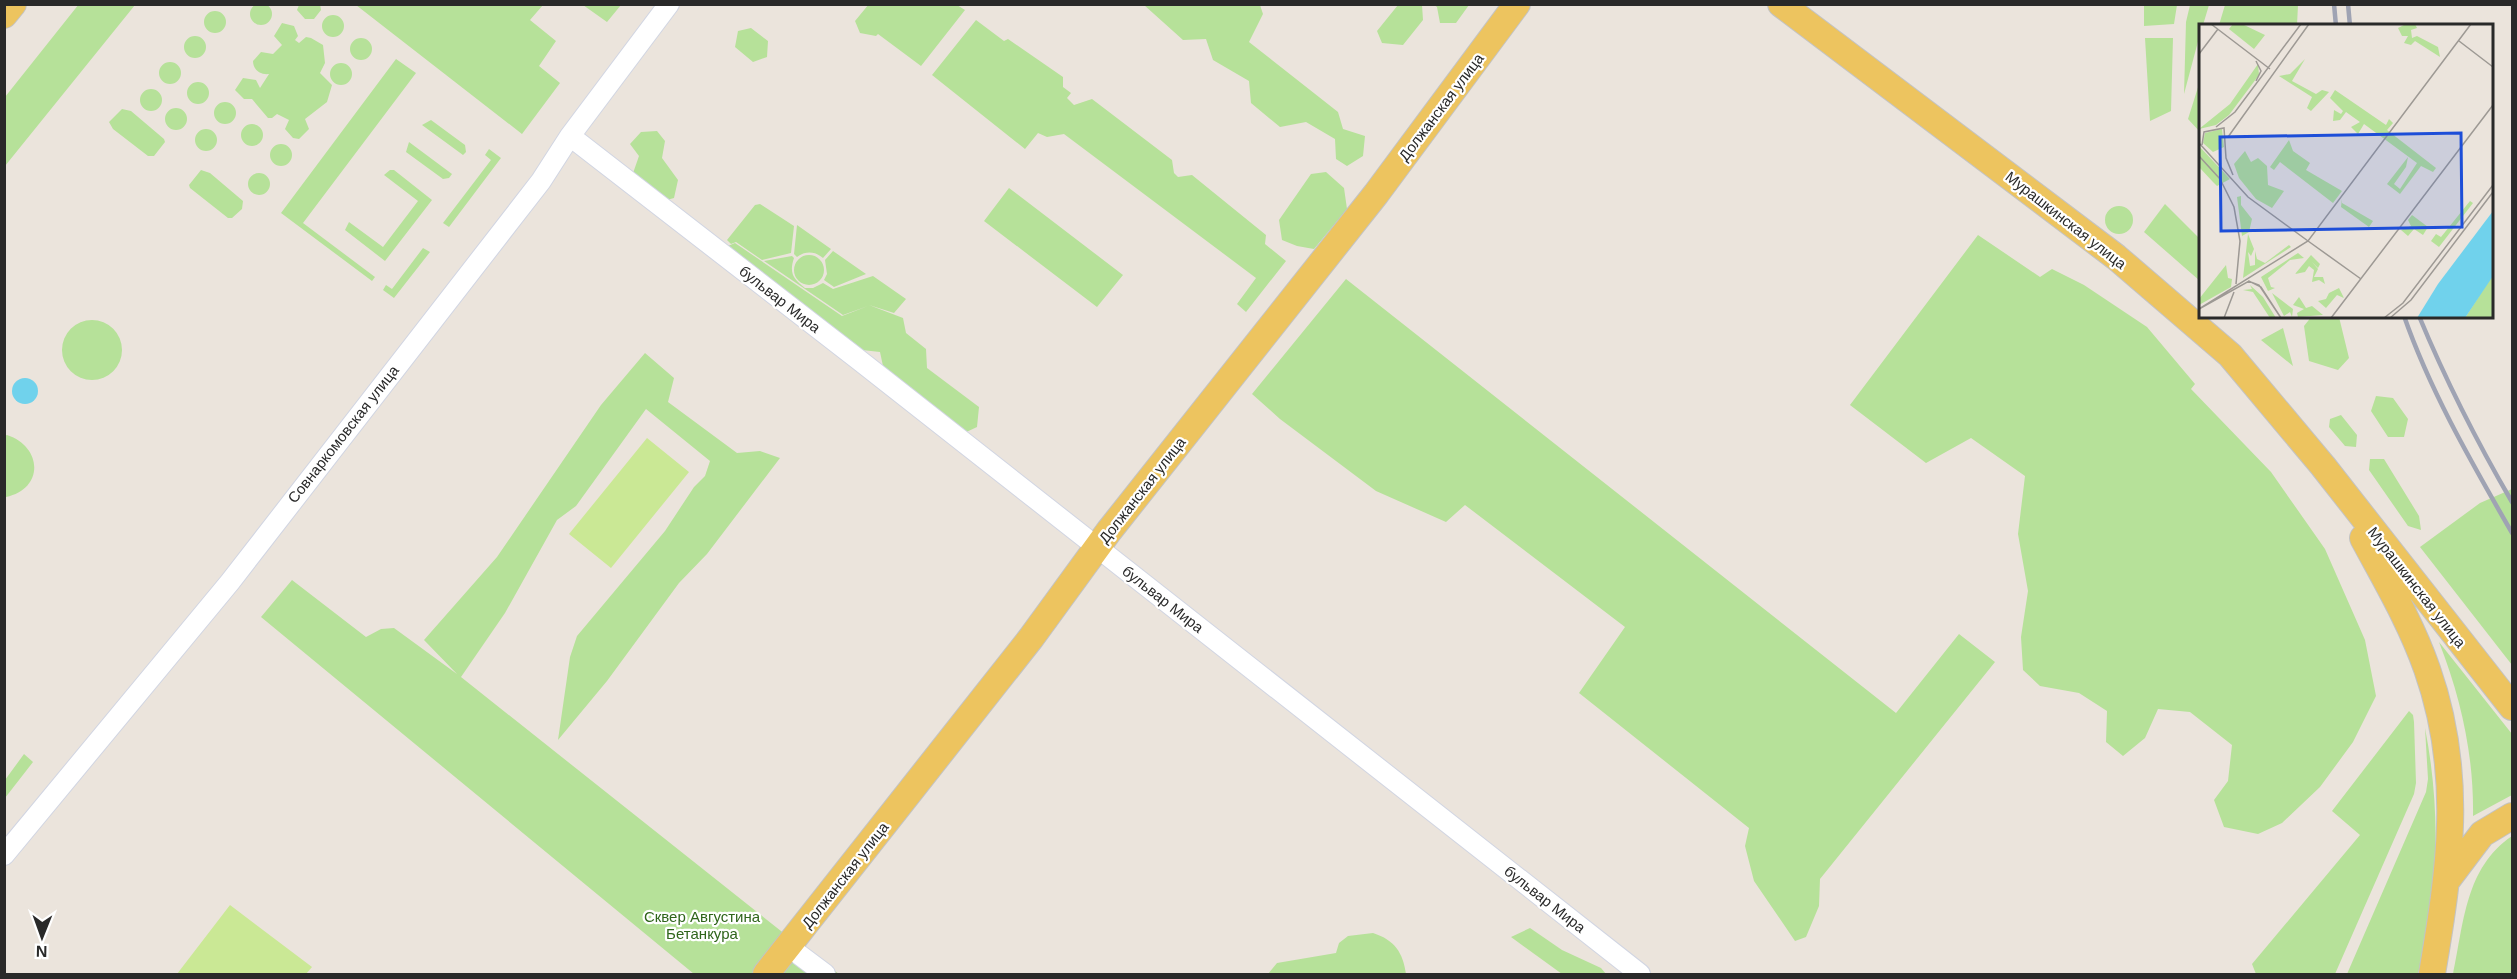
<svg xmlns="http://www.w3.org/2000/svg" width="2517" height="979" font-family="Arial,sans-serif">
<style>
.green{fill:#b6e199}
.pitch{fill:#cae895}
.water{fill:#70d2ec}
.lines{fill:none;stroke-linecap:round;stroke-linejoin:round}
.minor-casing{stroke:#d1d5e2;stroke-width:22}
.major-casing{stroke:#c3c3c3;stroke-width:28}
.minor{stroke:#fff;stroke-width:20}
.major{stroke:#edc45f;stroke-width:26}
.rail{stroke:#9fa3b3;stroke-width:4.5}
.labels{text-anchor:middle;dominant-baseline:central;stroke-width:4.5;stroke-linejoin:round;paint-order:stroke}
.street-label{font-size:15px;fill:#292929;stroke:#fff}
.park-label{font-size:15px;fill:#2f651b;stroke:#fff}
.inset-road{fill:none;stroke:#9d9994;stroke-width:1.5}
.view{fill:#1d4ed8;fill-opacity:0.15;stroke:#1d4ed8;stroke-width:3}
.inset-edge{fill:none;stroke:#292929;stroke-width:3}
</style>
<rect width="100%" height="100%" fill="#ebe4dc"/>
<path class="green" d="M250 14a11 11 0 1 1 22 0a11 11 0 1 1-22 0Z
M79,4L135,5L5,166V97Z
M320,4L321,10L314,19H305L297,10L299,5Z
M869,4L957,5L965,10L921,66L878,34L876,36L860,33L855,21Z
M356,5H543L530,20L556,41L539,66L560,83L522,134Z
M583,5H621L607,22Z
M1144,5H1260L1263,14L1249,42L1338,112L1343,129L1365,136L1363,156L1347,166L1336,159L1335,139L1306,122L1280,127L1251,103L1249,81L1213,60L1206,39L1183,40Z
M1398,5H1424H1422L1423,20L1403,45L1382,43L1377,31Z
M1434,5H1469L1456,23H1440L1437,7Z
M2144,5H2177L2174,24L2144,26Z
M2190,5H2209L2203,25L2200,26V34L2184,94L2186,22Z
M2225,5H2298L2297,25H2219Z
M204 22a11 11 0 1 1 22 0a11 11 0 1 1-22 0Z
M322 26a11 11 0 1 1 22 0a11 11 0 1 1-22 0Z
M976,20L1004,41L1008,39L1063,77V87L1071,93L1067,98L1074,105L1092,99L1172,160L1174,173L1178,177L1192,175L1266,235L1265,244L1286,261L1246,312L1237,304L1256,278L1064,134L1047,137L1038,133L1025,149L932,75Z
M282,23L294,26L298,36L295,40L299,43L306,37L311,38L323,45L325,63L320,73L332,85L327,102L305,119L309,129L299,139L293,138L285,129L289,120L277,114L272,118H268L252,99H244L235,90L243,78L256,80L260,88L269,74C261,75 253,70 253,61L261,52L273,54L282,45L274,36Z
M751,28L768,41L767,57L753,62L735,47L738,31Z
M184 47a11 11 0 1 1 22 0a11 11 0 1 1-22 0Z
M350 49a11 11 0 1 1 22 0a11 11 0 1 1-22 0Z
M2145,38H2173L2171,111L2150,121Z
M396,59L416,73L303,223L375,277L372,281L281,213Z
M159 73a11 11 0 1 1 22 0a11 11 0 1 1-22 0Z
M330 74a11 11 0 1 1 22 0a11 11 0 1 1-22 0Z
M2200,81V132L2188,119Z
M187 93a11 11 0 1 1 22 0a11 11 0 1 1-22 0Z
M140 100a11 11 0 1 1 22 0a11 11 0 1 1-22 0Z
M214 113a11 11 0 1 1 22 0a11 11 0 1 1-22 0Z
M165 119a11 11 0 1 1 22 0a11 11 0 1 1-22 0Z
M122,109L131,111L164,139L165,142L154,156H148L113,129L109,122Z
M431,120L465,145L466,152L463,155L422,125Z
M241 135a11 11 0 1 1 22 0a11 11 0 1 1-22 0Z
M195 140a11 11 0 1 1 22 0a11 11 0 1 1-22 0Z
M657,131L665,141L662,158L678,180L674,198L663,201L632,176L639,156L630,144L641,132Z
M409,142L452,174L449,178L443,179L406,152Z
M270 155a11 11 0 1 1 22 0a11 11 0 1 1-22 0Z
M489,149L501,158L449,227L443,223L491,160L485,155Z
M201,170L210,173L243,201L242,209L232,218H228L190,188L189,185Z
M390,170H394L432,200L385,261L345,230L349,222L383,247L418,201L384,175Z
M1326,172L1344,188L1347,209L1314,249L1297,246L1282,240L1279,220L1311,174Z
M248 184a11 11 0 1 1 22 0a11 11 0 1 1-22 0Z
M1009,188L1123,275L1097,307L984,221Z
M760,204L794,226L791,253L762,260L736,242L731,244L727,240L755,205Z
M2165,204L2200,239V281L2144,232Z
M2105 220a14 14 0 1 1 28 0a14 14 0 1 1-28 0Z
M797,225L831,249L823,258C815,251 805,251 797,257L794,254Z
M1978,235L2040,277L2052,269L2084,285L2147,327L2195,384L2191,389L2271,472L2325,549L2365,640L2376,696L2353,742L2320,787L2282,823L2258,834L2224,827L2214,800L2228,781L2232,745L2190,712L2158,709L2145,738L2123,756L2106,742L2107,711L2079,693L2040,686L2023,670L2021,637L2028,591L2018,534L2025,476L1971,438L1926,463L1850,405Z
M735,243L842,316L868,306L843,315L764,261L792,256L794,258C789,273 793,279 805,288H813L823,283L833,289L873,276L906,299L894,313L869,305L903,318L906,333L926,349L927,368L979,407L977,427L960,435L946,425L943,413H930L906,395L904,383L883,366L880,352L862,350L728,246Z
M423,248L430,252L394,298L383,290L386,285L392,289Z
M833,251L866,274L834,287L824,280L827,274L825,260Z
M794 270a15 15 0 1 1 30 0a15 15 0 1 1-30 0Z
M1346,279L1896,713L1959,634L1995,662L1820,879L1819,906L1806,937L1795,941L1754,881L1745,846L1749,828L1579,693L1625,627L1465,505L1446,522L1376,491L1280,419L1252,394Z
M2312,316L2339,317L2349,358L2338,370L2309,361L2304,326Z
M62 350a30 30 0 1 1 60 0a30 30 0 1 1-60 0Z
M2283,328L2293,366L2261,340Z
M645,353L674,378L668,402L737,453L760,451L780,458L707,554L679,583L607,681L558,740L570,657L577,636L665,531L694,487L705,476L710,461L646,409L576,506L557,520L505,613L461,677L786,935L839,974H694L261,617L292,580L366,637L381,629L394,628L457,674L424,640L497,557L601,405Z
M2376,396L2393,398L2408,419L2404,437H2388L2371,411Z
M2341,415L2357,435L2356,447L2345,446L2329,427L2330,419Z
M7,435C43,447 44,489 6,497L4,436Z
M2370,459H2384L2419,516L2421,530L2408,526L2369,470Z
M2512,489V665L2420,547L2480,503Z
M2439,642L2512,734V795L2473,816C2474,756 2461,698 2439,642Z
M2409,711L2413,715L2414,722L2416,783L2414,794L2335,974H2256L2252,964L2360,835L2332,811Z
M2425,728C2441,810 2439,894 2418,974H2347L2426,792L2428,779Z
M24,754L33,762L5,798V780Z
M2512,836V974H2453C2464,923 2465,868 2512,836Z
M1530,928L1562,950L1601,968L1606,974H1562L1511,937Z
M1373,933C1395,940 1403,953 1406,974H1268L1277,963L1336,953L1339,943L1348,936Z"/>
<path class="pitch" d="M647,438L689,472L611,568L569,534Z
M230,905L312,967L306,974H177Z"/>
<path class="water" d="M12 391a13 13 0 1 1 26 0a13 13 0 1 1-26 0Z"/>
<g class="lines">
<defs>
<path id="minor" d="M570,136L859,360L1640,974
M4,855L230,582L541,181L570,136L669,4
M789,947L825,974"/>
<path id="major" d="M1781,4L2116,257L2230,355L2323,466L2512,707
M4,15L13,4
M2363,538C2386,581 2411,623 2427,669C2464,774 2450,868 2432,974
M2448,879L2482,834L2512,816
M766,974L1031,638L1109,531L1376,194L1517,4"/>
</defs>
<use href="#minor" class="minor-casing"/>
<use href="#major" class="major-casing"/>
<use href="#minor" class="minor"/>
<use href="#major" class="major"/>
<path class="rail" d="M2334,4L2336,26
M2348,4L2350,26
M2404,316C2431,393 2472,463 2512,533
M2419,316C2446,381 2477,442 2512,502"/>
</g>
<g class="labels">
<g class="street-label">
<text transform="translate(1441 107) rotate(-53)">Должанская улица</text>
<text transform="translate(2066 220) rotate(38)">Мурашкинская улица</text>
<text transform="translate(780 299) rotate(38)">бульвар Мира</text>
<text transform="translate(343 434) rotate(-52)">Совнаркомовская улица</text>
<text transform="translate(1142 490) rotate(-52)">Должанская улица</text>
<text transform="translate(2417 587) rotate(52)">Мурашкинская улица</text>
<text transform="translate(1163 599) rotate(38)">бульвар Мира</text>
<text transform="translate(845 875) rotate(-52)">Должанская улица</text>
<text transform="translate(1545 899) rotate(38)">бульвар Мира</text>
</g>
<g class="park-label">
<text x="702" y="916">Сквер Августина<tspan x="702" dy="17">Бетанкура</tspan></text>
</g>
</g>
<g transform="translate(2199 24)">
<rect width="294" height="294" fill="#ebe4dc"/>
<path d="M34,0H43L66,11L55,25L30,5ZM207,0H216L218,4L212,6L213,14L218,12L239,23L241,33L216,17L212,21L205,19L209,12H203L199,4ZM106,35L93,57L117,70L123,66L130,68L112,87L108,84L113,73L80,52L91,50ZM59,40L60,51L30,91L17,101L0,105L31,80ZM136,66L187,101L190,95L194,99L188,106L237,144L234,148L222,142L201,170L188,160L209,133L207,143L195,160L201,165L218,139L165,100L159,110L152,103L161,98L147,88L141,96L134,97L135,86L142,90L144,87L131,74ZM23,105L25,123L14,128L4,119L6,109ZM90,116L94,127L111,139L107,146L143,167L134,179L81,138L75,146L71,143ZM0,122L31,155L18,162L14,158L0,143ZM46,127L52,138L59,134L68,142L69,161L85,167L73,184L57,175L40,154L35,140ZM42,172V181L53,195L50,208L43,212L38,173ZM143,175V179L174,197L170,203L142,183ZM271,177L274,179L240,223L232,217L237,210L242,213ZM213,191L229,203L224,211L215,205L209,212L202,206L212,202L209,196ZM49,210L55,225L52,232L49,228L51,242L56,241V227L58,235L66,239L90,221L92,223L44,254ZM99,229L105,234L91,236L69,254L72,263L76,264L69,267L62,253ZM112,231L121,240L119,244L113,238L119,245L115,253H124L126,260L120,256L113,258L115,246L110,242L106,248L96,250ZM27,241L29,254L33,255L32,263L0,281V275ZM293,252L294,294H266ZM51,261L64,273L77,294H71L54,268L44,266L53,265ZM140,264L145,274L138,271L127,284L119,277L127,275L130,269ZM73,269L94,285L93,293L91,288L85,292ZM100,273L107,284L113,282L124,291L99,293L98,289L105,285L94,281Z" fill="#b6e199"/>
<path d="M294,187V252L266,294H218L239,260Z" fill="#70d2ec"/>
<path class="inset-road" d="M12,0L71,45M260,17L294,43M0,30L19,5M57,37L62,47L57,57M17,103L36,88L102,0M29,113L110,0M0,119L49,173L109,217M3,121L5,108L25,104L27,134L34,151M0,132L21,155L35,183L41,217L37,260M109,217L162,255M49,257L60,261L82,294M0,285L109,217L272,0M0,285L50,257L62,263L82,294M25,294L35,268M132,294L294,81M185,294L204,279L294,161M191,294L212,276L294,168"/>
<path class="view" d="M262,109L263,203L22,207L21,113Z"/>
<rect width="294" height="294" class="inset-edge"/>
</g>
<rect width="2517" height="979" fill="none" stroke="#292929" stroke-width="12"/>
<g transform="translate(42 937) rotate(181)" stroke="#ffffff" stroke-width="4.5" paint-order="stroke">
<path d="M0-4.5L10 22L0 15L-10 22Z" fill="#292929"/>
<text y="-9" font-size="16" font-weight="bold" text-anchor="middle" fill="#292929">N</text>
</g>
</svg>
